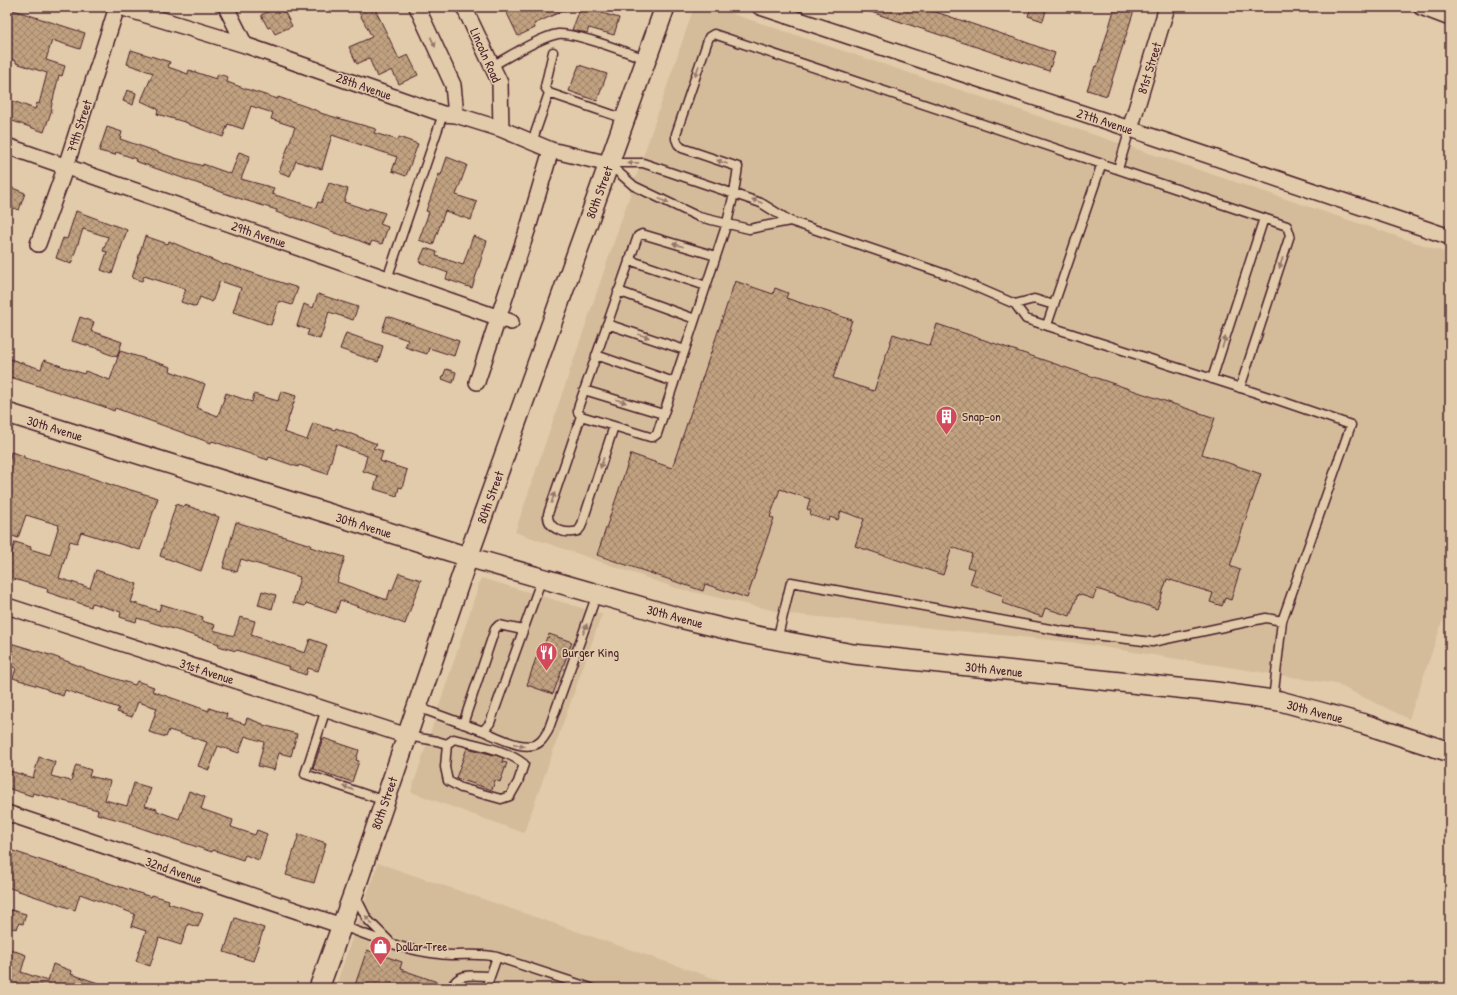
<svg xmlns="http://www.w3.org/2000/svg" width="1457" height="995" font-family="'Patrick Hand',sans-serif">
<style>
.built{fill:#d4bc9b}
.building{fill:url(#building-cross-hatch);stroke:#4a1f2b}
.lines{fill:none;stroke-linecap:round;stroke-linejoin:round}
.service-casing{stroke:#4a1f2b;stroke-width:11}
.minor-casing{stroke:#4a1f2b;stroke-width:18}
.tertiary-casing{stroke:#4a1f2b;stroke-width:22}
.service{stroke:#e1cbaa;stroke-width:8}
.minor{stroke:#e1cbaa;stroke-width:15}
.tertiary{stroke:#e1cbaa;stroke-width:19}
.oneway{fill:#96756a}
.labels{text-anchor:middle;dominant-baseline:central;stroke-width:3;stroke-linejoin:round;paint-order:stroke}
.street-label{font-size:13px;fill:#4a1f2b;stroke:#e1cbaa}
.poi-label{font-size:13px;fill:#4a1f2b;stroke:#e1cbaa;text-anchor:start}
</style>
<defs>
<pattern id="building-cross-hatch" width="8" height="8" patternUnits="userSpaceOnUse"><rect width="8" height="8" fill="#c0a280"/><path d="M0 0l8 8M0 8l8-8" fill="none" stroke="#9e8369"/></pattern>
</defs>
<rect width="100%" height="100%" fill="#e1cbaa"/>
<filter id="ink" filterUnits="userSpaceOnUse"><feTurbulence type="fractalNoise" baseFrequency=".025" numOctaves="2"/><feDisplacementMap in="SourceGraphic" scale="8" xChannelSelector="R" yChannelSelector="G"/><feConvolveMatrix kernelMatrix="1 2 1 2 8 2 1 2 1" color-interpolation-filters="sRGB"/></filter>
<g filter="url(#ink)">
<path class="built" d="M694,7H712L1450,254V599L1409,719L1336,684L1071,642L789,614L676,588L515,532Z
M481,578L602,614L524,833L411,792Z
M378,863L742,988H335Z"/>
<path class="building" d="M277,7H282L292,26L275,34L271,27L268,28L261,15Z
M356,7H374L399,59L408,55L418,75L399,84L392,70L377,77L369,58L357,64L349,47L372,37Z
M504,7H571L534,24L535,28L518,36Z
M581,7L619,18L614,35L589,28L587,33L572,30Z
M863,7H921L1017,39L1055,53L1049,71L901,22L862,9Z
M1031,7H1047L1043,21L1028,16Z
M1115,7H1135L1107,96L1087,90L1095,66L1097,67Z
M7,8L85,33L80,49L52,40L46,60L65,66L62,76L59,75L51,108L52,109L44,132L7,119V108L10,100L35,109L37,103L39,104L47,73L16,63V61L7,58Z
M131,50L170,62L168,67L188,74L189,70L216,79L218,74L228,77L227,82L246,89L278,99V97L310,108L320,112V113L376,129L374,133L398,140L399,137L418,144L406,176L392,171L397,157L332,135L322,169L296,161L290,176L279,172L295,127L271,119L273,113L251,106L243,129L228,124L223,137L188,124V123L157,114L158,109L141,101L153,73L127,64Z
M579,65L607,74L597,101L569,91Z
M127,90L136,93L133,105L123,101Z
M107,127L122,132L120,139L175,158L203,166V164L231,174L239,152L250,156L241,179L274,188L272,194L316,208L318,202L321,203L329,183L348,189L344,202L368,210L369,208L385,213L380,224L388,227L382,244L372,241L370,245L345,235V236L334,233V232L293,217V218L276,212L277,210L241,199L135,161L136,159L116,152L115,155L99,151Z
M447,157L467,165L456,195L477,202L471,220L445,211L433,245L419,240L429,212L426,211L439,174L441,175Z
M10,187L25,193L19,210L7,206V195Z
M76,211L127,230L112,274L101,270L107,252L103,251L108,237L83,229L71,264L56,258L63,238L67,239Z
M145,236L168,244L169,241L224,265L225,264L298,288L292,305L279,301L271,325L233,312L241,288L220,281L212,302L200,297L196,307L181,302L186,289L144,276L142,281L132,278Z
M473,236L487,241L472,288L446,279L448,273L419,262L425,248L437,252L436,256L463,265Z
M735,281L773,294L775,288L788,293L786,298L852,320L833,378L874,391L893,334L930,346L937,324L1215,418L1202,454L1261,474L1230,566L1240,570L1231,600L1225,598L1222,606L1210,602L1213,593L1167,579L1157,609L1097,589L1093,599L1078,594L1070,616L1045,608L1042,617L1002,603L1004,596L970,584L975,569L967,567L972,554L952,547L943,575L855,546L864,519L841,511L838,520L830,517L829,521L810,515L811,511L807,509L810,499L780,489L770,517L774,518L747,598L705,584L703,591L597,555L631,454L672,468Z
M318,294L358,307L353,320L329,312L320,339L307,335L309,330L297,326L304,304L313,308Z
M387,316L459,341L454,356L429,348L427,354L405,347L408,340L382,331Z
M80,317L94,322L91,331L122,342L117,357L103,352V350L72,341Z
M346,333L383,346L378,362L340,349Z
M120,351L171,367L170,371L205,384L197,408L218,416L226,393L252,402L254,394L278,401L281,391L296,396L284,432L307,440L313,423L335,430L336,428L377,444L373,448L383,451L380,461L407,470L402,488L399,487L397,496L374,489L378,476L363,471L367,456L336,444L327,474L299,465L298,467L269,457L268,460L212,441L211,443L115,408L114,411L102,406L7,376V358L41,369L44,360L84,374L85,371L110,380Z
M446,369L456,372L453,383L442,379Z
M11,452L24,456V458L66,469L123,489L124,488L158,498L140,550L81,532L77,543L70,541L59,578L90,588L96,570L137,584L131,602L159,611L161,604L203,617L202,621L215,625L213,630L234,636L240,617L255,621L251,635L305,653L310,639L327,645L318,671L308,668L306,675L289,669L290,667L237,650L236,651L218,646L219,644L180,631L137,618L136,622L120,617L121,612L92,603L91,607L47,592L48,589L7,577V567L15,542L31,547L30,549L50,555L59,525L26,515L18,538L7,534V458L10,459Z
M176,504L184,507L185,505L219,517L201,571L160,556Z
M236,522L311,545L310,547L345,557L337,582L387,600L390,590L392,591L399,573L421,580L405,624L340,600L336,613L306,603L305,606L293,603L300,577L278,570L241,559L237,572L223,568Z
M262,591L276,595L272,609L258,605Z
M549,634L572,642L553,694L527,685L536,658L539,659L547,637L548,638Z
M7,642L50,655L85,668V669L135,685L137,681L154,687L152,691L209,711V708L227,714L226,718L245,724L247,718L263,724V725L297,734L291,756L279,753L274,770L258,766L264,742L245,736L239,753L218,746L209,770L198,766L207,742L169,730L166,737L149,732L157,708L138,702L132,717L117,712L119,708L65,690L63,696L47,690V689L13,678L16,668L7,665Z
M323,738L359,750L356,760L359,761L352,782L313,769Z
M467,748L498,756L503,758L502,762L507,763L500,782L495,780L492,790L456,778Z
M39,757L55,762L51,776L71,781L76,765L91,770L89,776L110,781L105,800L127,806L134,783L151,788L145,806L157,809V811L179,819L189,791L205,797L201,809L233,820L231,827L255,835L257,830L267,834L259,860L245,855L243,860L213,850L212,852L132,825L133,824L97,814L98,810L33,793L32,796L7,788V770L33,778Z
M299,834L326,843L314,883L286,875Z
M7,849L151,897L152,895L169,900L168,903L203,914L198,927L188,924L181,945L159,938L150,966L136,961L146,931L131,926L135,914L80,894L75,910L7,887Z
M7,909L26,914L23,924L19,923L17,929L7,927Z
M235,918L264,928L253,961L224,952Z
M7,948L26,955L21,972L48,981L53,964L72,971L71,974L107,986V988H7Z
M367,950L402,962L400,969L446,985V988H354Z"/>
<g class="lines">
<defs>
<path id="service" d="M492,66C508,57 540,37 558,34C575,32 628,53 646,59
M549,93L545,87L553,52
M532,142L549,93L625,119
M610,163H643L761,203L790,221L948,275L1015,304L1026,319L1275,399L1351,425L1282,621
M609,164L634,186L699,217L749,229L790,221
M1118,169L1130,129
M716,256L642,234L638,236L578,408V412L581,416L650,437H653L657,434L727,223L734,193L738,167L682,148L678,144L676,139V134L709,37L714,34L1287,226L1290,235L1240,388
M629,260L706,286
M387,279L443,114
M618,291L695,319
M1015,304L1034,299L1054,305
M607,324L685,350
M1047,325L1102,163
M596,355L674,382
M1212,379L1264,218
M584,390L663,414
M581,416L548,514C547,529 565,535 578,531L581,527L614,426
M777,640L791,582L1061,631L1152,642L1266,618L1282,621L1273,700
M417,707L483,731L490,723L542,578
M326,709L305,774L385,801
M463,724L495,629L499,625L523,630
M483,731C498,737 528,754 541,741C544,738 546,734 548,731L597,594
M407,736L437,741L447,744L445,767L448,781L461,788L501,799L510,796L518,782L524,764C505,749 477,745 454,739L447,744
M356,897L367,919L389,941
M342,926C373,937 405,951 439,954C458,957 477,952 497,957L591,988
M451,988C459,971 474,976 490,976
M486,988L497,957"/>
<path id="minor" d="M120,7L245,45L443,114L456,115L501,129L551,150L609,164
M226,7L245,45
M417,7L453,85L456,115
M464,7L500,83L501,129
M760,7L1130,129L1450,237
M1421,7L1450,18
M1130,129L1167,7
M7,146L511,322
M38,244L66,166L117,7
M477,382L528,228L551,150
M7,606L407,736
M7,813L342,926"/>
<path id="tertiary" d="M7,413L468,557L684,619L746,634L853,654L1216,692L1280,701L1364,724L1450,752
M319,988L354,892L468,557L665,7"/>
</defs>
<use href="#service" class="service-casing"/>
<use href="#minor" class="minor-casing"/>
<use href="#tertiary" class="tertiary-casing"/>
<use href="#service" class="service"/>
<use href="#minor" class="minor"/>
<use href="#tertiary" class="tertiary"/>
</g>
<defs><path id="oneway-solid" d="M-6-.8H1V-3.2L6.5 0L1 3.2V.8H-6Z"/></defs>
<g class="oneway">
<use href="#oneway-solid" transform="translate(433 42) rotate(65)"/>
<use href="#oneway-solid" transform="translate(697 71) rotate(109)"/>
<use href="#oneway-solid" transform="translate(722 162) rotate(-160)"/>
<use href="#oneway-solid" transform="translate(633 163) rotate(179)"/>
<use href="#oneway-solid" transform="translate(664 201) rotate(26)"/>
<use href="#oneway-solid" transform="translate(757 201) rotate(-159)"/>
<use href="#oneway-solid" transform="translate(678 245) rotate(-163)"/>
<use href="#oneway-solid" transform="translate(1281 263) rotate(108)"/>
<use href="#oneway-solid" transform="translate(644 336) rotate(18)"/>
<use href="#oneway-solid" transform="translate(1224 342) rotate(-72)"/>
<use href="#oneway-solid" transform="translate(621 401) rotate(17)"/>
<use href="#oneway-solid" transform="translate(602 463) rotate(108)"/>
<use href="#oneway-solid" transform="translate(553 498) rotate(-72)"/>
<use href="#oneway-solid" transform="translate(585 629) rotate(-70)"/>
<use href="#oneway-solid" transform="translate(519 745) rotate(15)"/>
<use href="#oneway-solid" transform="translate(348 788) rotate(-161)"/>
<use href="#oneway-solid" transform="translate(369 920) rotate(-129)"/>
</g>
</g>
<defs>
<symbol id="building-pin" viewBox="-11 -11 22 30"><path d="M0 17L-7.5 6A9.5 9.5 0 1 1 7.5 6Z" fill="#d1495b" stroke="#e1cbaa"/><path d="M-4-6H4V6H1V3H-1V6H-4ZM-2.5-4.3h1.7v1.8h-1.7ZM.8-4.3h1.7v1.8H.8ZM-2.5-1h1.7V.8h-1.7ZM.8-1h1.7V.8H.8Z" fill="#fff"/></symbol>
<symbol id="restaurant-pin" viewBox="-11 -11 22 30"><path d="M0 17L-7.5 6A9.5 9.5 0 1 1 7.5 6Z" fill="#d1495b" stroke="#e1cbaa"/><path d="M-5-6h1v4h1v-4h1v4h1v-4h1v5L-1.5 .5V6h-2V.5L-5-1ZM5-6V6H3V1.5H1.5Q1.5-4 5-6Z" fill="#fff"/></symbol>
<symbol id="shop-pin" viewBox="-11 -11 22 30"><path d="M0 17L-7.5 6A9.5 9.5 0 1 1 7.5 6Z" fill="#d1495b" stroke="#e1cbaa"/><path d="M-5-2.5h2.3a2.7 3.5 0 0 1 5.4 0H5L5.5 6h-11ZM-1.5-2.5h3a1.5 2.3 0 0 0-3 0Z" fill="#fff"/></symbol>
</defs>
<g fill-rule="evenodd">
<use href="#building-pin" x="934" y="404" width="25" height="34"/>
<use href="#restaurant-pin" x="534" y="640" width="25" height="34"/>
<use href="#shop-pin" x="368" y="934" width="25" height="34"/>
</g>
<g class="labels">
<g class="street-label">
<text transform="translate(486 55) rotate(66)">Lincoln Road</text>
<text transform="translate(1149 68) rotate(-73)">81st Street</text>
<text transform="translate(364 86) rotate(19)">28th Avenue</text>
<text transform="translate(1105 121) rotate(18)">27th Avenue</text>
<text transform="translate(79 126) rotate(-72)">79th Street</text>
<text transform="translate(599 192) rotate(-70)">80th Street</text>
<text transform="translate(259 234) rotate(19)">29th Avenue</text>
<text transform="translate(55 428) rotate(17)">30th Avenue</text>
<text transform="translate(490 497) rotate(-70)">80th Street</text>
<text transform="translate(364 525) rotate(17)">30th Avenue</text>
<text transform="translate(675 616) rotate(15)">30th Avenue</text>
<text transform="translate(994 669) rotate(6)">30th Avenue</text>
<text transform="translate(207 671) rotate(18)">31st Avenue</text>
<text transform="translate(1315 711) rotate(15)">30th Avenue</text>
<text transform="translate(384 803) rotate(-71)">80th Street</text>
<text transform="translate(174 870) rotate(19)">32nd Avenue</text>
</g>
<g class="poi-label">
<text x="962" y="416">Snap-on</text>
<text x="562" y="652">Burger King</text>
<text x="396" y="946">Dollar Tree</text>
</g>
</g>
<rect width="1457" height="995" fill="none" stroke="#e1cbaa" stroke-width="24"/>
<rect x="12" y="12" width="1433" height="971" fill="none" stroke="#4a1f2b" stroke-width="1.5" filter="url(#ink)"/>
</svg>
